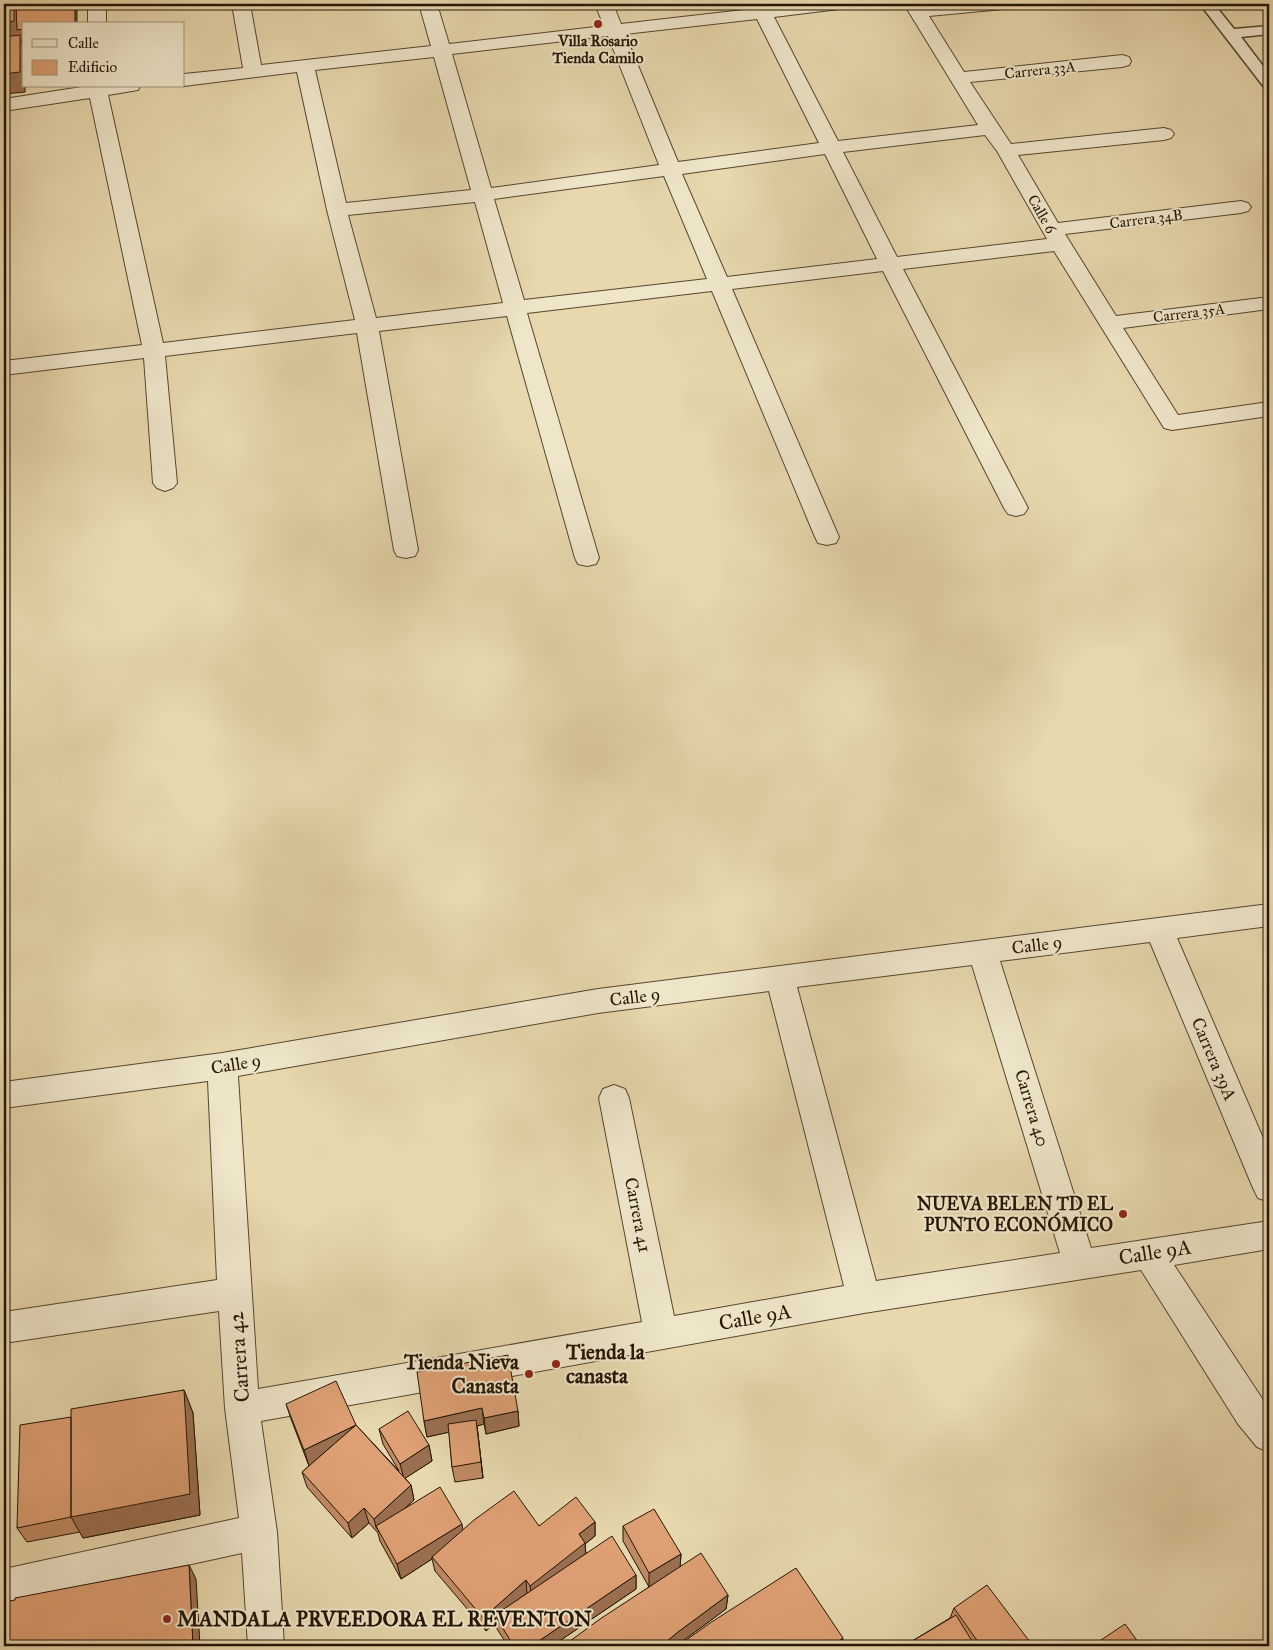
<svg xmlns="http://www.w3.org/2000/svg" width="1273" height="1650" font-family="'IM FELL Great Primer',serif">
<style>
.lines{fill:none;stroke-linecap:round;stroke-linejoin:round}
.lane-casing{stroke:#55462f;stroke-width:3}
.street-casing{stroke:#55462f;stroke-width:2}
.lane{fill:#efe6ca;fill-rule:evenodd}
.street{fill:#efe6ca;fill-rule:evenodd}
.wall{fill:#bf8a64;stroke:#241605}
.shaded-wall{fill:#9b7051;stroke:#241605}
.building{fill:#dea074;stroke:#241605}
.poi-dot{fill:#8f2418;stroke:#efe6ca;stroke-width:2}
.labels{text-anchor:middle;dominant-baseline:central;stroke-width:4;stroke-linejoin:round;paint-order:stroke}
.far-poi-label{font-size:15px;font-weight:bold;fill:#241605;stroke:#efe6ca}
.far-street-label{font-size:15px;fill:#241605;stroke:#efe6ca}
.street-label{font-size:18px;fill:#241605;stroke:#efe6ca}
.poi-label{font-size:18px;font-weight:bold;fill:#241605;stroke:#efe6ca;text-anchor:end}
.near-street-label{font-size:21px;fill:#241605;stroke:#efe6ca}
.near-poi-label{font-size:21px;font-weight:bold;fill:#241605;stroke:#efe6ca;text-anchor:start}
</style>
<rect width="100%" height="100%" fill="#e7d8ad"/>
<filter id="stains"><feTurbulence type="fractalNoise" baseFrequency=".004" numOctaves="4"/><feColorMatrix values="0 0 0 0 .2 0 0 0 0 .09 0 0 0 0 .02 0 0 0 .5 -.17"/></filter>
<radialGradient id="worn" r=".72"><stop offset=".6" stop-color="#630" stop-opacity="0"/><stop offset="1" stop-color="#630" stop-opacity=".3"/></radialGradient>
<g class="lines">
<defs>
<path id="lane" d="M1200,4H1214L1234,29L1269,26V34L1241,37L1269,74V89L1264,87Z"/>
<path id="street" d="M88,4H106V24H88Z
M232,4H250L261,65L431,46L419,4H437L449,44L604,26L595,4H613L621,24L752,9L750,4H768L769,7L795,4H848L845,8L839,9L774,17L838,141L978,125L904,4H922L923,6L949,4H1012L1009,8L1003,9L929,16L964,72L1122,55L1129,57L1131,61L1129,65L1122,67L970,82L1011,144L1164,128L1171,130L1174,134L1171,138L1164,140L1018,155L1058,223L1241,201L1248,203L1251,207L1248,211L1241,213L1065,234L1116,316L1269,297V309L1123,328L1178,415L1269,402V416L1172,430L1164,428L1054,251L903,269L1028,508L1024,514L1016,516L1008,514L1004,508L883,271L732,289L839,537L836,543L827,545L818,543L815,537L712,291L527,313L599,558L596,564L587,566L578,564L575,558L507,316L379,331L418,550L415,556L406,558L397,556L394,550L357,333L165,356L177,483L173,488L165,491L157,488L153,483L144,358L4,375V361L142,345L90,98L4,111V99L88,86H140L138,90L108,95L163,343L355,320L327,210L297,72L184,86V74L243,68ZM757,19L819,143L678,162L625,34ZM608,36L659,165L491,188L452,54ZM434,57L471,190L346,203L315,70ZM985,135L997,151L1047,239L897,257L843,152ZM825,154L877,259L727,277L682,174ZM664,176L707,279L524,300L494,199ZM475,202L503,303L376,318L348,215Z
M1269,904V926L1177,938L1269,1152V1202L1258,1198L1253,1188L1150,942L1000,961L1091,1248L1269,1221V1249L1174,1265L1269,1409V1452L1257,1447L1238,1424L1141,1270L864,1313L261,1421L277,1532L284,1646H248L242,1553L4,1605V1569L239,1518L225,1408L219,1311L4,1343V1312L217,1280L208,1081L4,1108V1082L222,1053L598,989ZM972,965L1060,1253L876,1281L797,987ZM769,991L844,1286L674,1316L629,1098L625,1089L614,1085L603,1089L599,1098L642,1322L258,1389L238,1076L598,1013Z"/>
</defs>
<use href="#lane" class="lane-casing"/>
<use href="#street" class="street-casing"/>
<use href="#lane" class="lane"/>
<use href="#street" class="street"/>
</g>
<path class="wall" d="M184,1390L193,1413L200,1515L83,1538L80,1532L27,1542L17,1528L71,1417Z
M286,1404L356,1425L399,1471L383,1444L379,1429L429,1445L432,1461L405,1478L411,1485L414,1500L405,1508L463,1530L595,1522V1536L585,1544L586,1554L636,1575V1589L552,1646H508L497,1629L496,1622L486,1631L435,1571L432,1559L401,1579L380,1541L378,1533L369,1523L352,1538L307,1487L302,1472L309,1466L291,1419Z
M518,1411L519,1426L486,1434L484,1424L477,1426L483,1478L455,1482L452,1467L449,1432L427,1437L424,1421Z
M623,1526L681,1554L680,1567L728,1595L726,1609L676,1646H566V1644L649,1587L623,1541Z
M954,1608L1033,1646H904L950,1618Z"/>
<path class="shaded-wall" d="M14,4H16L24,29V39L21,40L24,51V86H25V92L4,94V23Z
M75,4H76L77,8V24H75Z
M184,1390L193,1413L200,1515L83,1538L71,1517Z
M482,1408L484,1424L477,1426L483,1478L477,1426L427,1437L424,1421Z
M518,1411L519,1426L486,1434L484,1418Z
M356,1425L309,1466L304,1450Z
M429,1445L432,1461L404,1479L400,1464Z
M411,1485L414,1500L379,1532L376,1527L374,1519Z
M364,1508L369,1523L352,1538L348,1523Z
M595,1522V1536L585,1544L586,1557L532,1600L530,1586L579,1534Z
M462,1524L464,1538L432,1557V1559L401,1579L397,1564Z
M681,1554L680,1568L649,1587V1573Z
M189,1565L196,1579L200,1646H193Z
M636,1575V1589L552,1646H533V1645Z
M526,1580L527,1594L495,1615L496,1622L486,1631L483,1618Z
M728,1595L726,1609L676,1646H661L678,1632Z
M843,1638L841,1646H831Z"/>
<path class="building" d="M4,4H14V21L4,23Z
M16,4H75V24H24V29L17,30Z
M9,32V36L4,37V33Z
M20,35V72L4,74V37Z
M508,1355L518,1411L484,1418L482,1408L424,1421L417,1372Z
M336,1381L356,1425L304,1450L286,1404Z
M184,1390L190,1494L71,1517V1409Z
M408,1411L429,1445L400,1464L379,1429Z
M71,1417V1517L17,1528L20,1425Z
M476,1420L481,1462L452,1467L448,1424Z
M356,1425L411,1485L374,1519L364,1508L348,1523L302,1472Z
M440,1487L462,1524L397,1564L376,1526Z
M514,1491L539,1526L576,1497L595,1522L579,1534L585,1543L530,1586L526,1580L483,1618L432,1557L474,1520Z
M654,1509L681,1554L649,1573L623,1526Z
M612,1536L636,1575L533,1645H513L495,1615Z
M701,1553L728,1595L678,1632L661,1646H568L566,1644L600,1619Z
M189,1565L193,1646H4V1602L15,1600V1598Z
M796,1568L843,1638L831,1646H678L710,1623Z
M987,1585L1033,1646H981L954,1608Z
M956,1615L975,1646H904Z
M1125,1624L1141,1646H1092Z"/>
<g class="poi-dot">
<circle cx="598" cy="24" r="5"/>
<circle cx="1123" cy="1214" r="5"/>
<circle cx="556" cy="1364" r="5"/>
<circle cx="529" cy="1374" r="5"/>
<circle cx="167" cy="1619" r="5"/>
</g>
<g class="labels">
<g class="far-poi-label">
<text x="598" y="41">Villa Rosario<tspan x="598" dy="17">Tienda Camilo</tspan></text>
</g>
<g class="far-street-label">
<text transform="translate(1040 70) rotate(-6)">Carrera 33A</text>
<text transform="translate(1042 214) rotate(60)">Calle 6</text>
<text transform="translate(1146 219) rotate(-7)">Carrera 34B</text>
<text transform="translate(1189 313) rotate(-7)">Carrera 35A</text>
</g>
<g class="street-label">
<text transform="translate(1037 945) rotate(-7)">Calle 9</text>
<text transform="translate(635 997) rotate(-7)">Calle 9</text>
<text transform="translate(1214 1059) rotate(67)">Carrera 39A</text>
<text transform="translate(236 1064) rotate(-9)">Calle 9</text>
<text transform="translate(1032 1108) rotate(73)">Carrera 40</text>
<text transform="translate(638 1215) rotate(79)">Carrera 41</text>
</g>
<g class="poi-label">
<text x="1113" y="1204">NUEVA BELEN TD EL<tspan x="1113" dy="21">PUNTO ECONÓMICO</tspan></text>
</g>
<g class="near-street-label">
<text transform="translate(1155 1252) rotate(-9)">Calle 9A</text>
<text transform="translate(755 1317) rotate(-10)">Calle 9A</text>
<text transform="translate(239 1357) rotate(-94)">Carrera 42</text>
</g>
<g class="near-poi-label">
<text x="566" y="1352">Tienda la<tspan x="566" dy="24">canasta</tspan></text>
<text x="519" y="1362" text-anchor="end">Tienda Nieva<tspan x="519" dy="24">Canasta</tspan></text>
<text x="177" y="1619">MANDALA PRVEEDORA EL REVENTON</text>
</g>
</g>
<rect width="1273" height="1650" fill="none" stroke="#e7d8ad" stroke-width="20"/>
<rect x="5" y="5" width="1263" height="1640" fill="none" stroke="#241605" stroke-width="2.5"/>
<rect x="10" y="10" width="1253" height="1630" fill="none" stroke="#241605"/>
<rect x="22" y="22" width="162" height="65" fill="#efe6ca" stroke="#9e937b"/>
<rect x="32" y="39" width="25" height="8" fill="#efe6ca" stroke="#9e937b"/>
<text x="68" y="48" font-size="15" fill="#241605">Calle</text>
<rect x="32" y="60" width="25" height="15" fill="#dea074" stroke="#9e937b"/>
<text x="68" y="72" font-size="15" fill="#241605">Edificio</text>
<rect width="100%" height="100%" filter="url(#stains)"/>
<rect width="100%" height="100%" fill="url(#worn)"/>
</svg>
